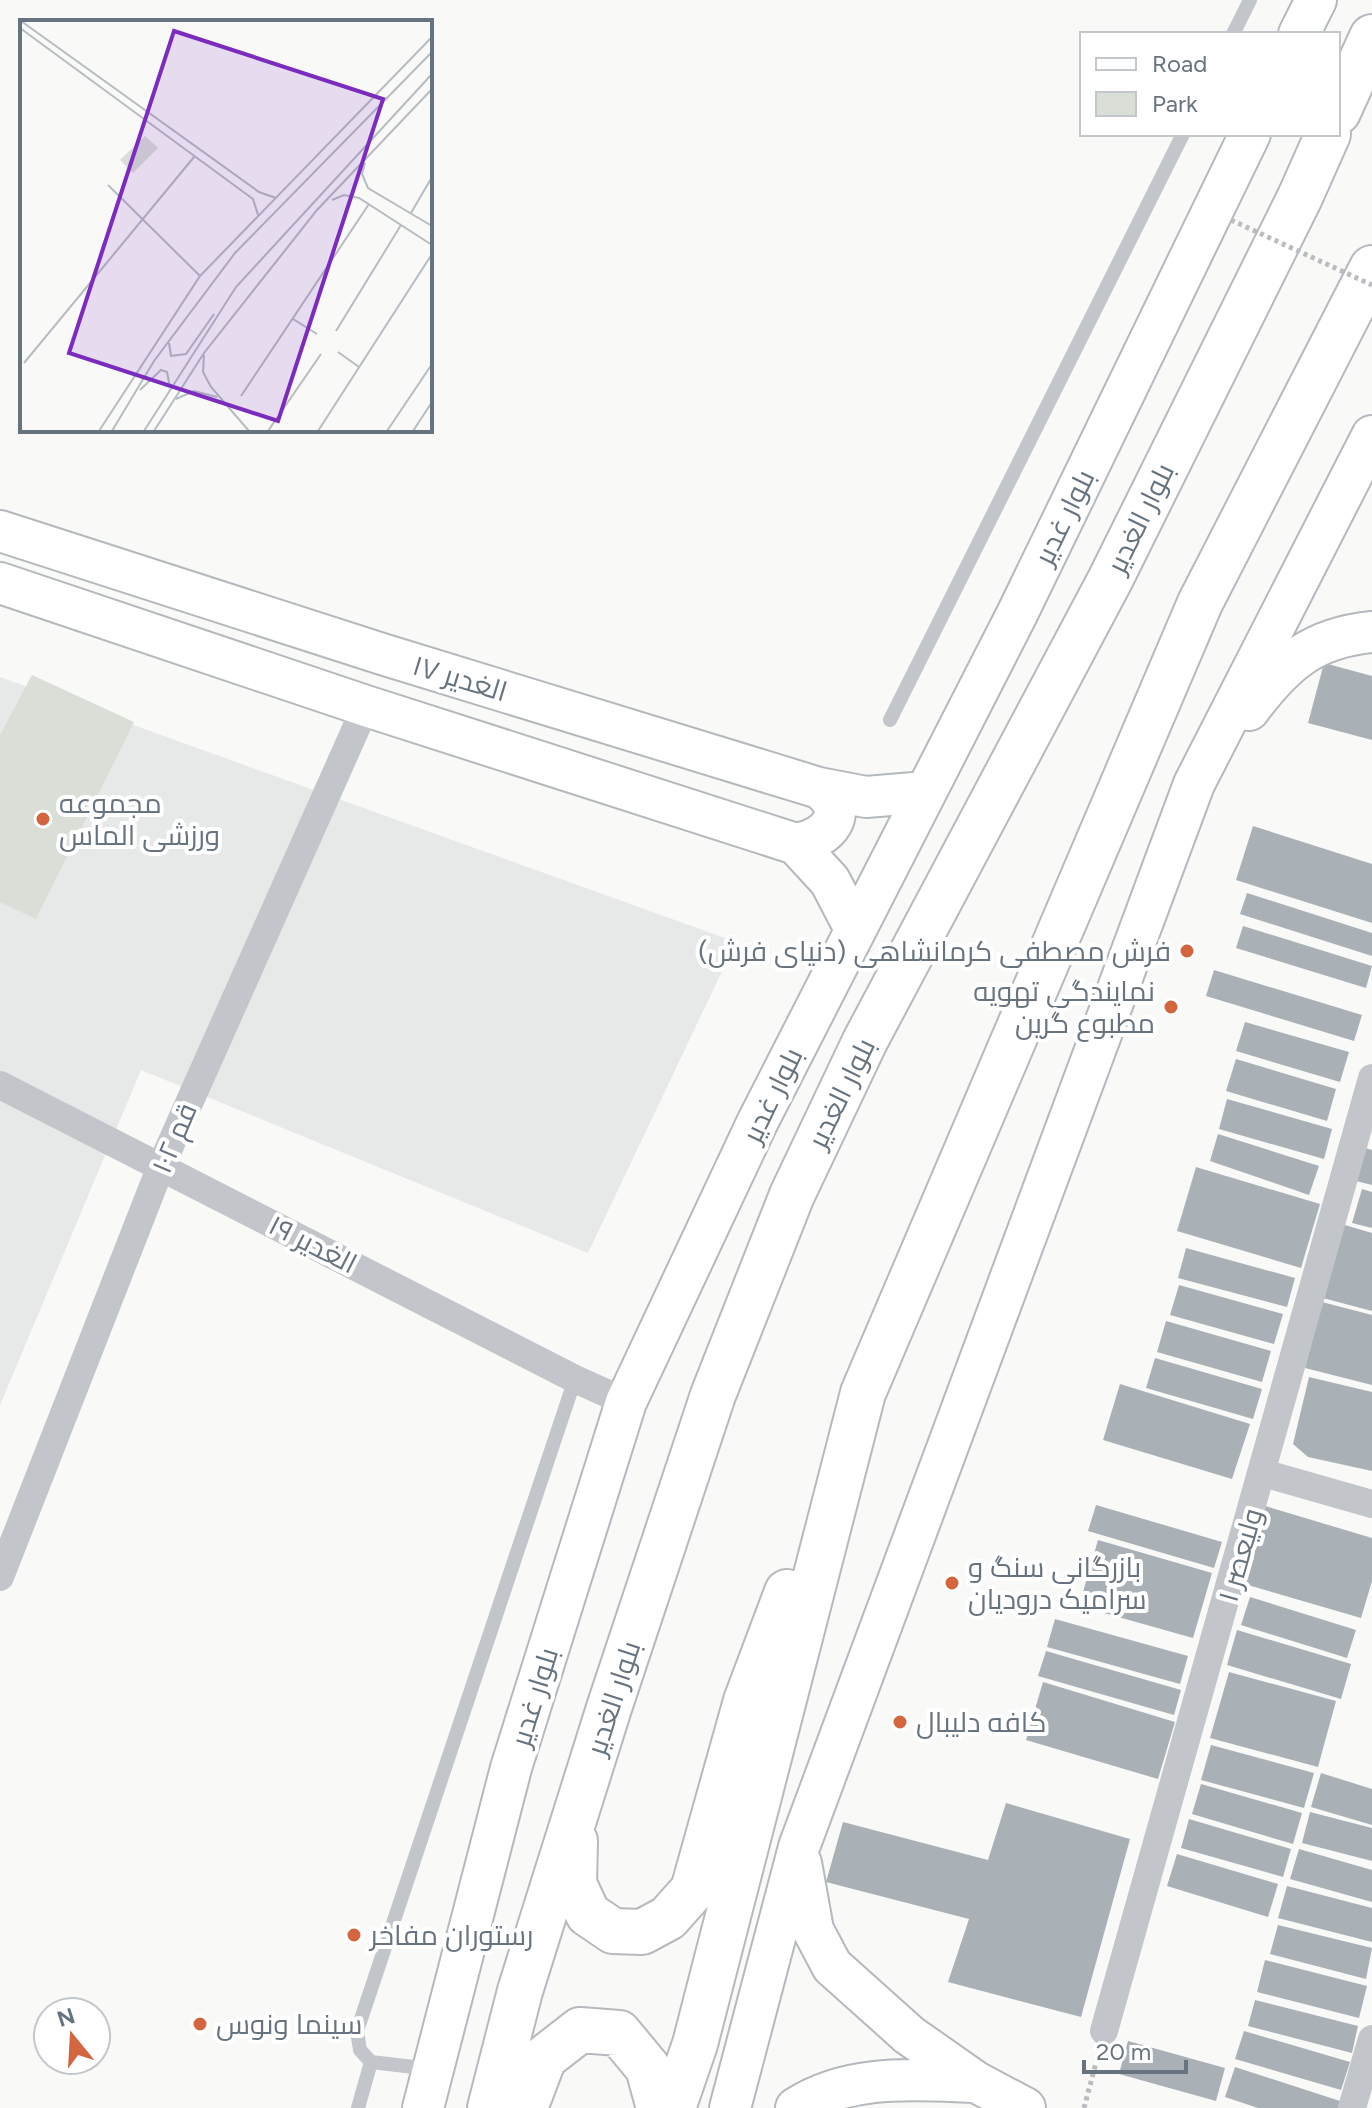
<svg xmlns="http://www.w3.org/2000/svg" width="1372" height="2108" font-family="Figtree,Cairo,sans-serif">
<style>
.built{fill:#e7e8e8}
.green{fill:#d9ded7}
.building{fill:#a9b0b6}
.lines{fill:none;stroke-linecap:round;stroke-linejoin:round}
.secondary-casing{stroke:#b4b9bd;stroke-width:44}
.primary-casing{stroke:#b6b9bd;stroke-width:48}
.path{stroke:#babdc0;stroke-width:5;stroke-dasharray:4 4;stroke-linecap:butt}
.service{stroke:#c2c5c9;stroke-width:14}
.minor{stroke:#c2c5c9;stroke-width:28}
.secondary{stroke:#fff;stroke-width:40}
.primary{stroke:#fff;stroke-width:44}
.path-bridge{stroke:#babdc0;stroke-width:5;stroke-dasharray:4 4;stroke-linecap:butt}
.poi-dot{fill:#d3653f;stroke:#fff;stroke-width:3}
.labels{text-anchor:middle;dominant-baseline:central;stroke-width:8;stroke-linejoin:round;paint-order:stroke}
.street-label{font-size:28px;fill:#67747f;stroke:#fff}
.poi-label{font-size:28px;fill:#67747f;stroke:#fff;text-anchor:start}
.inset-road{fill:none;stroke:#b6bcc1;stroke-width:2}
.view{fill:#7b2cbf;fill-opacity:0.15;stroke:#7b2cbf;stroke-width:4}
.inset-edge{fill:none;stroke:#67747f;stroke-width:4}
</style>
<rect width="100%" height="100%" fill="#f9f9f8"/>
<path class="built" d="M0,677L736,942L588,1253L141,1070L0,1405Z"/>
<path class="green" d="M32,675L134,722L36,919L0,902V735Z"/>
<path class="building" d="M1324,663L1372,676V740L1308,723Z
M1253,826L1372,864V923L1236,880Z
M1247,893L1372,933V956L1240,914Z
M1243,926L1372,966L1366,988L1236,948Z
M1214,970L1362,1015L1354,1041L1206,996Z
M1245,1022L1349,1052L1340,1082L1236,1051Z
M1236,1059L1336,1089L1327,1121L1226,1091Z
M1227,1099L1332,1129L1324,1159L1219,1129Z
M1218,1134L1319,1166L1309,1195L1210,1161Z
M1365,1148L1372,1150V1185L1356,1181Z
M1196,1167L1320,1204L1301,1268L1177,1231Z
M1362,1189L1372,1192V1228L1352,1223Z
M1338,1223L1372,1233V1311L1319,1297Z
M1186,1248L1295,1278L1287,1307L1178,1278Z
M1179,1285L1283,1314L1274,1344L1170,1315Z
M1322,1302L1372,1315V1385L1305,1368Z
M1166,1321L1271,1351L1262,1382L1157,1352Z
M1155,1358L1262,1389L1253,1419L1146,1388Z
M1309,1377L1372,1392V1471L1308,1457L1293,1444Z
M1120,1384L1250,1424L1232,1479L1103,1440Z
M1096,1505L1222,1542L1214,1568L1088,1531Z
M1265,1506L1372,1538V1581L1361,1618L1241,1583Z
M1098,1540L1212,1573L1193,1638L1079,1606Z
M1250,1597L1356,1630L1347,1658L1241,1625Z
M1055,1619L1188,1656L1180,1684L1047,1647Z
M1237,1630L1351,1664L1341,1699L1227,1665Z
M1046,1651L1181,1690L1174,1715L1038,1676Z
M1229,1672L1336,1701L1318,1767L1210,1738Z
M1043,1682L1175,1722L1158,1779L1026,1740Z
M1211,1745L1314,1773L1304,1808L1201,1780Z
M1321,1773L1372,1789V1825L1311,1807Z
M1201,1784L1302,1813L1293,1844L1192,1814Z
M1006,1803L1130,1839L1081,2017L948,1982L969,1919L826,1882L843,1822L988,1860Z
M1310,1812L1372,1828V1861L1302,1843Z
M1189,1819L1291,1849L1283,1877L1181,1848Z
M1299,1849L1372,1870V1902L1290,1879Z
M1177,1854L1278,1884L1268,1917L1167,1886Z
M1287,1886L1372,1908V1942L1278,1918Z
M1278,1925L1372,1948L1366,1979L1270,1954Z
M1265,1960L1367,1986L1359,2018L1257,1992Z
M1255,2000L1358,2026L1352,2053L1248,2026Z
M1244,2031L1350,2062L1341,2090L1235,2059Z
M1128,2041L1225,2068L1216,2101L1119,2074Z
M1235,2067L1343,2102L1341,2108H1258L1225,2097Z"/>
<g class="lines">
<defs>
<path id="secondary" d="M1299,34L1316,0
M0,531L382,654L819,788L866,797L926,792
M0,583L366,706L796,844L830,881L855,929
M1249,710C1284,663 1312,638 1372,632
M796,844C828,839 852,812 819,788
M801,1863L813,1930L832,1966L909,2035L976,2082L1025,2108
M423,2108L511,1768L626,1402L757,1123L1017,614L1250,134
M730,2108L799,1847L1194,784L1372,436
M796,2108C850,2073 914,2080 976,2082"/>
<path id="primary" d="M1338,112L1372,37
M575,1841L574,1884L588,1914L613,1931L642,1932L668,1918L693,1890L746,1701L787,1592
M490,2108L520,1991L609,1708L713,1395L792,1195L865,1041L1110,580L1300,197L1328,134
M525,2108L544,2058L580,2030L619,2033L648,2068L659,2108
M673,2108L695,2044L863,1393L1200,603L1372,268"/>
</defs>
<use href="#secondary" class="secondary-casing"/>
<use href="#primary" class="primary-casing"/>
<path class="path" d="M1084,2108L1097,2059"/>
<path class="service" d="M1233,34L1250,0
M890,720L1183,134
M431,2069L371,2062L360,2050L357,2031L575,1379
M358,2108L371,2062"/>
<path class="minor" d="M0,1085L575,1379L626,1402
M1263,1473L1372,1504
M0,1577L161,1166L366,706
M1104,2031L1372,1078
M1352,2108L1372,2039"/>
<use href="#secondary" class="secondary"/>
<use href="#primary" class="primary"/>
<path class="path-bridge" d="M1231,220L1372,285"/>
</g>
<g class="poi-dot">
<circle cx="43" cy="819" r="8"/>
<circle cx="1187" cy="951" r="8"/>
<circle cx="1171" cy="1007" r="8"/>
<circle cx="952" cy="1583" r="8"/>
<circle cx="900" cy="1722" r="8"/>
<circle cx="354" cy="1935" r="8"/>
<circle cx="200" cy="2024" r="8"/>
</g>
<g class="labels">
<g class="street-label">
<text transform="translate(1064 517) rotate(-64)">بلوار غدیر</text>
<text transform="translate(1140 518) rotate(-64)">بلوار الغدیر</text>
<text transform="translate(460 678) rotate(17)">الغدیر ۱۷</text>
<text transform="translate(841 1093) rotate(-64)">بلوار الغدیر</text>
<text transform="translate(772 1095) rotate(-64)">بلوار غدیر</text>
<text transform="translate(174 1138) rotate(-67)">قم ۱۰۲</text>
<text transform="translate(313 1244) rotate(27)">الغدیر ۱۹</text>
<text transform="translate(1240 1555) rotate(-74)">ولیعصر ۱</text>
<text transform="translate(534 1697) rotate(-73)">بلوار غدیر</text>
<text transform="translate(613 1698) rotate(-72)">بلوار الغدیر</text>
</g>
<g class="poi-label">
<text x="59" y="803">مجموعه<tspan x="59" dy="32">ورزشی الماس</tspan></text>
<text x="1171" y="951" text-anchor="end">فرش مصطفی کرمانشاهی (دنیای فرش)</text>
<text x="1155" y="991" text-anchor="end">نمایندگی تهویه<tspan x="1155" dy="32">مطبوع گرین</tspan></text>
<text x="968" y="1567">بازرگانی سنگ و<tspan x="968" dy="32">سرامیک درودیان</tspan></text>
<text x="916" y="1722">کافه دلیبال</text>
<text x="370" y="1935">رستوران مفاخر</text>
<text x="216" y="2024">سینما ونوس</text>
</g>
</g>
<g transform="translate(20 20)">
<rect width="412" height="412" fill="#f9f9f8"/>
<path d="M125,116L138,128L113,153L100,140Z" fill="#d9ded7"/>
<path class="inset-road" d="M1,1L239,172L256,178M0,8L233,179L238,195M345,143L342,154L348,168L412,206M88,165L180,256M312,180L324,175L339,178L412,225M391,193L412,157M273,299L297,314M316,311L381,205M149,323L151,336L166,334L194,294M318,332L339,347M184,335L183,352L191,367L229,411M4,343L174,137M120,370L141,350L147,352L150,367M221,376L349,184M156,379L174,371L197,377M79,411L180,256L412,17M92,411L134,341L215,233L412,32M124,411L216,267L412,54M134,411L184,333L297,190L412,69M248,411L301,334M298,411L412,234M367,411L412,344M393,411L412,382"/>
<path class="view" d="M154,11L363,79L258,401L49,333Z"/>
<rect width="412" height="412" class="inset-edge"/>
</g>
<rect x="1080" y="32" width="260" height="104" fill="#ffffff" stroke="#c2c7cc" stroke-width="2"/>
<rect x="1096" y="58" width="40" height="12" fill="#ffffff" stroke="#c2c7cc" stroke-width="2"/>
<text x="1152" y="72" font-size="24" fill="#67747f">Road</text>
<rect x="1096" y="92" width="40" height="24" fill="#d9ded7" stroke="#c2c7cc" stroke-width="2"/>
<text x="1152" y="112" font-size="24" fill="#67747f">Park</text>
<g transform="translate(72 2036) rotate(342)"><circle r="38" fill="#ffffff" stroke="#c2c7cc" stroke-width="2"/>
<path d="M0-6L14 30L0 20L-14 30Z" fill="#d3653f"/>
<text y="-12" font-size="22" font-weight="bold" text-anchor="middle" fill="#67747f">N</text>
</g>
<path d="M1084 2060v12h102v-12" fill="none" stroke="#67747f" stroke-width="4"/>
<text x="1096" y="2060" font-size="24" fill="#67747f" stroke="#ffffff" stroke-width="6" paint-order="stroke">20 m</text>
</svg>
